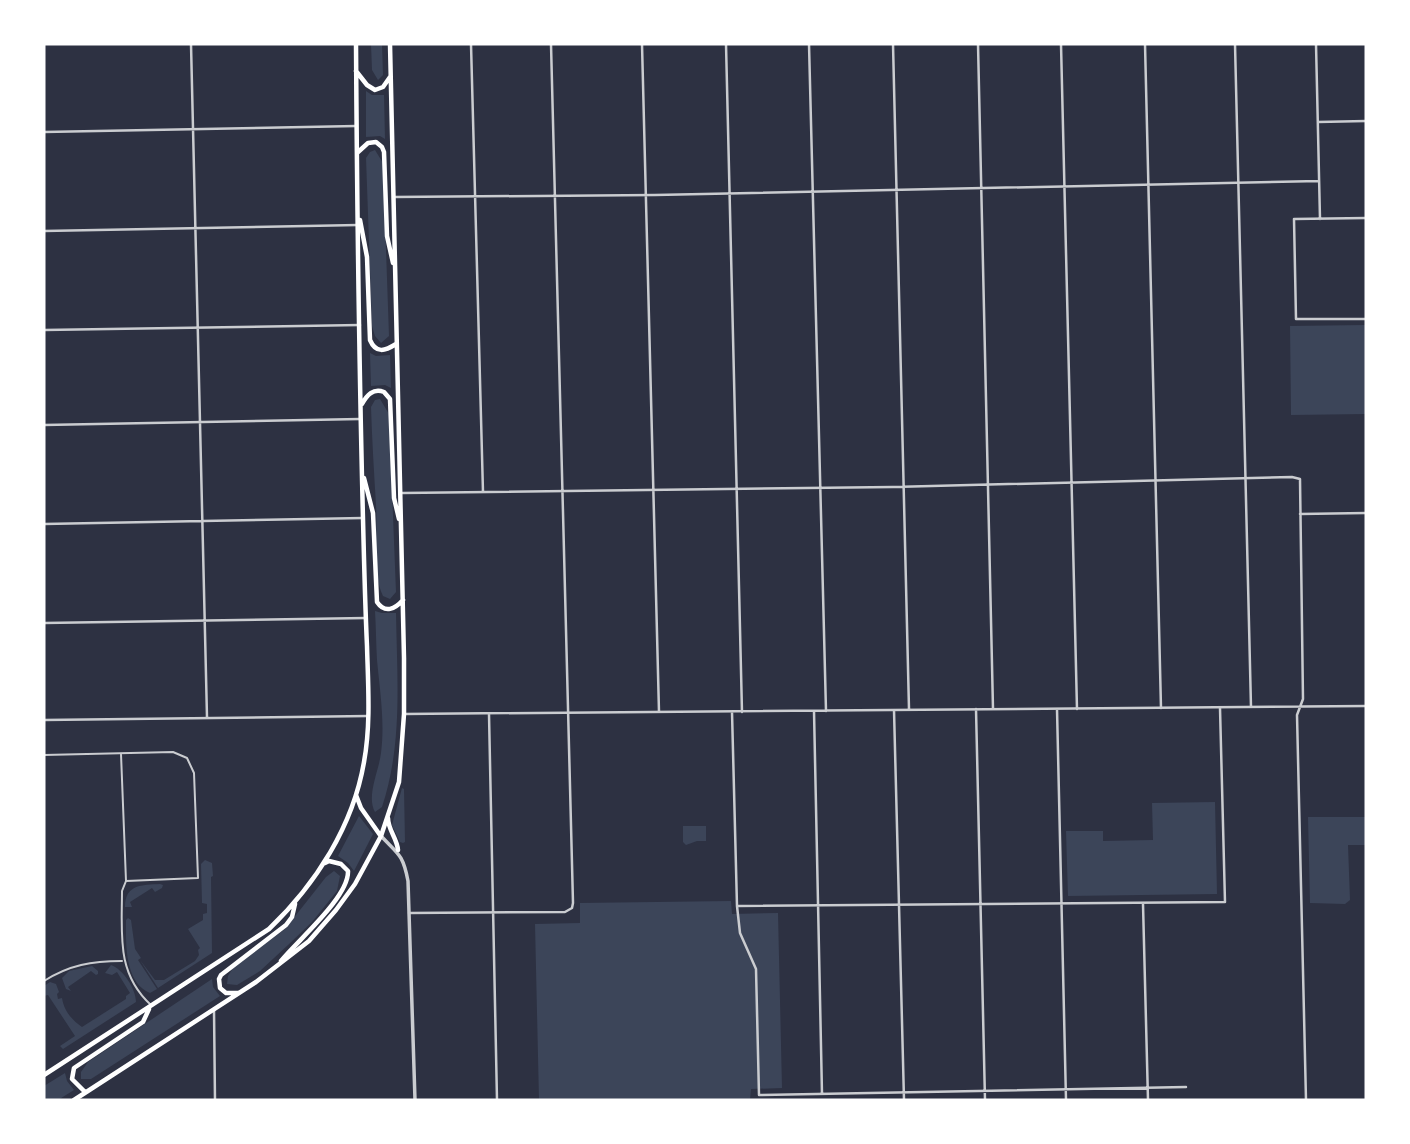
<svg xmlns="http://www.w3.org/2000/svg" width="1410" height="1144" font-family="'Times New Roman',serif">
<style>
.green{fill:#3c4559}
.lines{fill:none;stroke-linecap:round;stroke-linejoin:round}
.service{stroke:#caccd0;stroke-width:2}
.minor{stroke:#caccd0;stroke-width:2.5}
.tertiary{stroke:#caccd0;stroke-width:3.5}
.primary{stroke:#fff;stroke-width:4.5}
</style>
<rect width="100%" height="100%" fill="#2d3142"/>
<path class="green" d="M371,44H382L383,75L378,80L372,70Z
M366,91L372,95H384L385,139L380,136L366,137Z
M375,150L383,163L389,336L381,343L375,336L372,326L366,158L370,152Z
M1366,325V414L1291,415L1290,326Z
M370,353L376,356L390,355L391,388L385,385L371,386Z
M380,399L389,414L396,592L390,599L383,596C371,571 378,534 376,505C374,472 372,440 371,407L375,400Z
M375,611L382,613H396C397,678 403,744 382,807L375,812C366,796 379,771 381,753C385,722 380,692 377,660C376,644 376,627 375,611Z
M402,788L404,789L405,842L403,843L400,842L392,825Z
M1215,802L1217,894L1068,896L1066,831H1103V841L1153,840L1152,803Z
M359,816L373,834L354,871L348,863L338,856Z
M1308,817H1366V845H1348L1350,900L1345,904L1310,903Z
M683,826H706V841H697L686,845L683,842Z
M205,860L212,863L213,876L211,877L212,953L158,988L140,960L155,980H164L195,961L199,955L198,950L200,948L188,929L203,920V914L207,913V904L202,903L201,864Z
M334,871L340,876L337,891L312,922L288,945L260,971L237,985L227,984L228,976L233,968L285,929L326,877Z
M160,884L163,885L162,888L155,892L152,888L130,902L132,907H125C125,884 142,885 160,884Z
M731,901L732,914L778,913L782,1088L751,1089L750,1100H539L535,924L580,923V903Z
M128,918L131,920L135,949L141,958L138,960L157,989L150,993C124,982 126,943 126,920Z
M111,965C123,969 136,989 136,1002L63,1049L60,1046L75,1036L48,995L44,996V986L50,982L56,984L59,992L57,994L58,999L62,998C64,1011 72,1020 82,1027L126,999V996L130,993L117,972L112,975L105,973Z
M92,966L98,971V974L96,975L91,971L68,987L71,991L66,989L62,978L69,971Z
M212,979L213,987L220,996L91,1079H81V1072L88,1062Z
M65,1073L67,1081L74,1090L58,1100H44V1086Z"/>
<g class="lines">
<path class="service" d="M121,754L126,881L122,891C122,934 116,973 151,1005
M44,755L173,752L187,758L194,773L198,878L126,881
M44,981C69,965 92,961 122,961"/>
<path class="minor" d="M191,44L207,717
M471,44L483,492
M642,44L659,712
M726,44L742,712
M809,44L826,711
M893,44L909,709
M978,44L993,709
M1061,44L1077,709
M1145,44L1161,708
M1235,44L1251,707
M1316,44L1320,219
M1318,122L1366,121
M44,132L356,126
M394,197L655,195L1319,181
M1366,218L1294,219L1296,319H1366
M44,231L358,225
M44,330L360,325
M44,425L360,419
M402,493L893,487L1292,477L1300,479L1303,699L1297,715L1306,1100
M1300,514L1366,513
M44,524L363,518
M44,623L366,618
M976,709L985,1100
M1057,709L1066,1100
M894,710L904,1100
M814,711L822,1094
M732,712L737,906L740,933L756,969L759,1095L1186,1087
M404,714L1366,706
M489,714L497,1100
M44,720L368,716
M1143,904L1148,1100
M737,906L1225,902L1220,708
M409,913L565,912L572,908L573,903L551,44
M214,1010L215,1100"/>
<path class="tertiary" d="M381,836C398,854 403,854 408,881L415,1100"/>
<path class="primary" d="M356,71L367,85L375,90L383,87L390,77
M357,153L368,143L376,142L382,147L384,152L387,236L393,263
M360,220L367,257L370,340C376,354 385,351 396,344
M362,404C367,395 373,388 384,392L390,399L394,498L399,519
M364,478L373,513L377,602C385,614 395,609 403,600
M356,795L361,808L380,835
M388,818C388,830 397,838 398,850
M281,961C298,940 349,897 348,871L341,864L329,861L325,863
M238,993H226L220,988L219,979L221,975L286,925L292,917L295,904
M44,1075L269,929C316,884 353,826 364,762C371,724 368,684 367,646C365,603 364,561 363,519C359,361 357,202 356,44
M85,1092L72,1079L74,1068L143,1022L149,1009
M74,1100L256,982L309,941L336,910L355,884L381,836L399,782L404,714V658L390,44"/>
</g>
<rect width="1410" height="1144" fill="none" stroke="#ffffff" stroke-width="91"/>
</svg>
